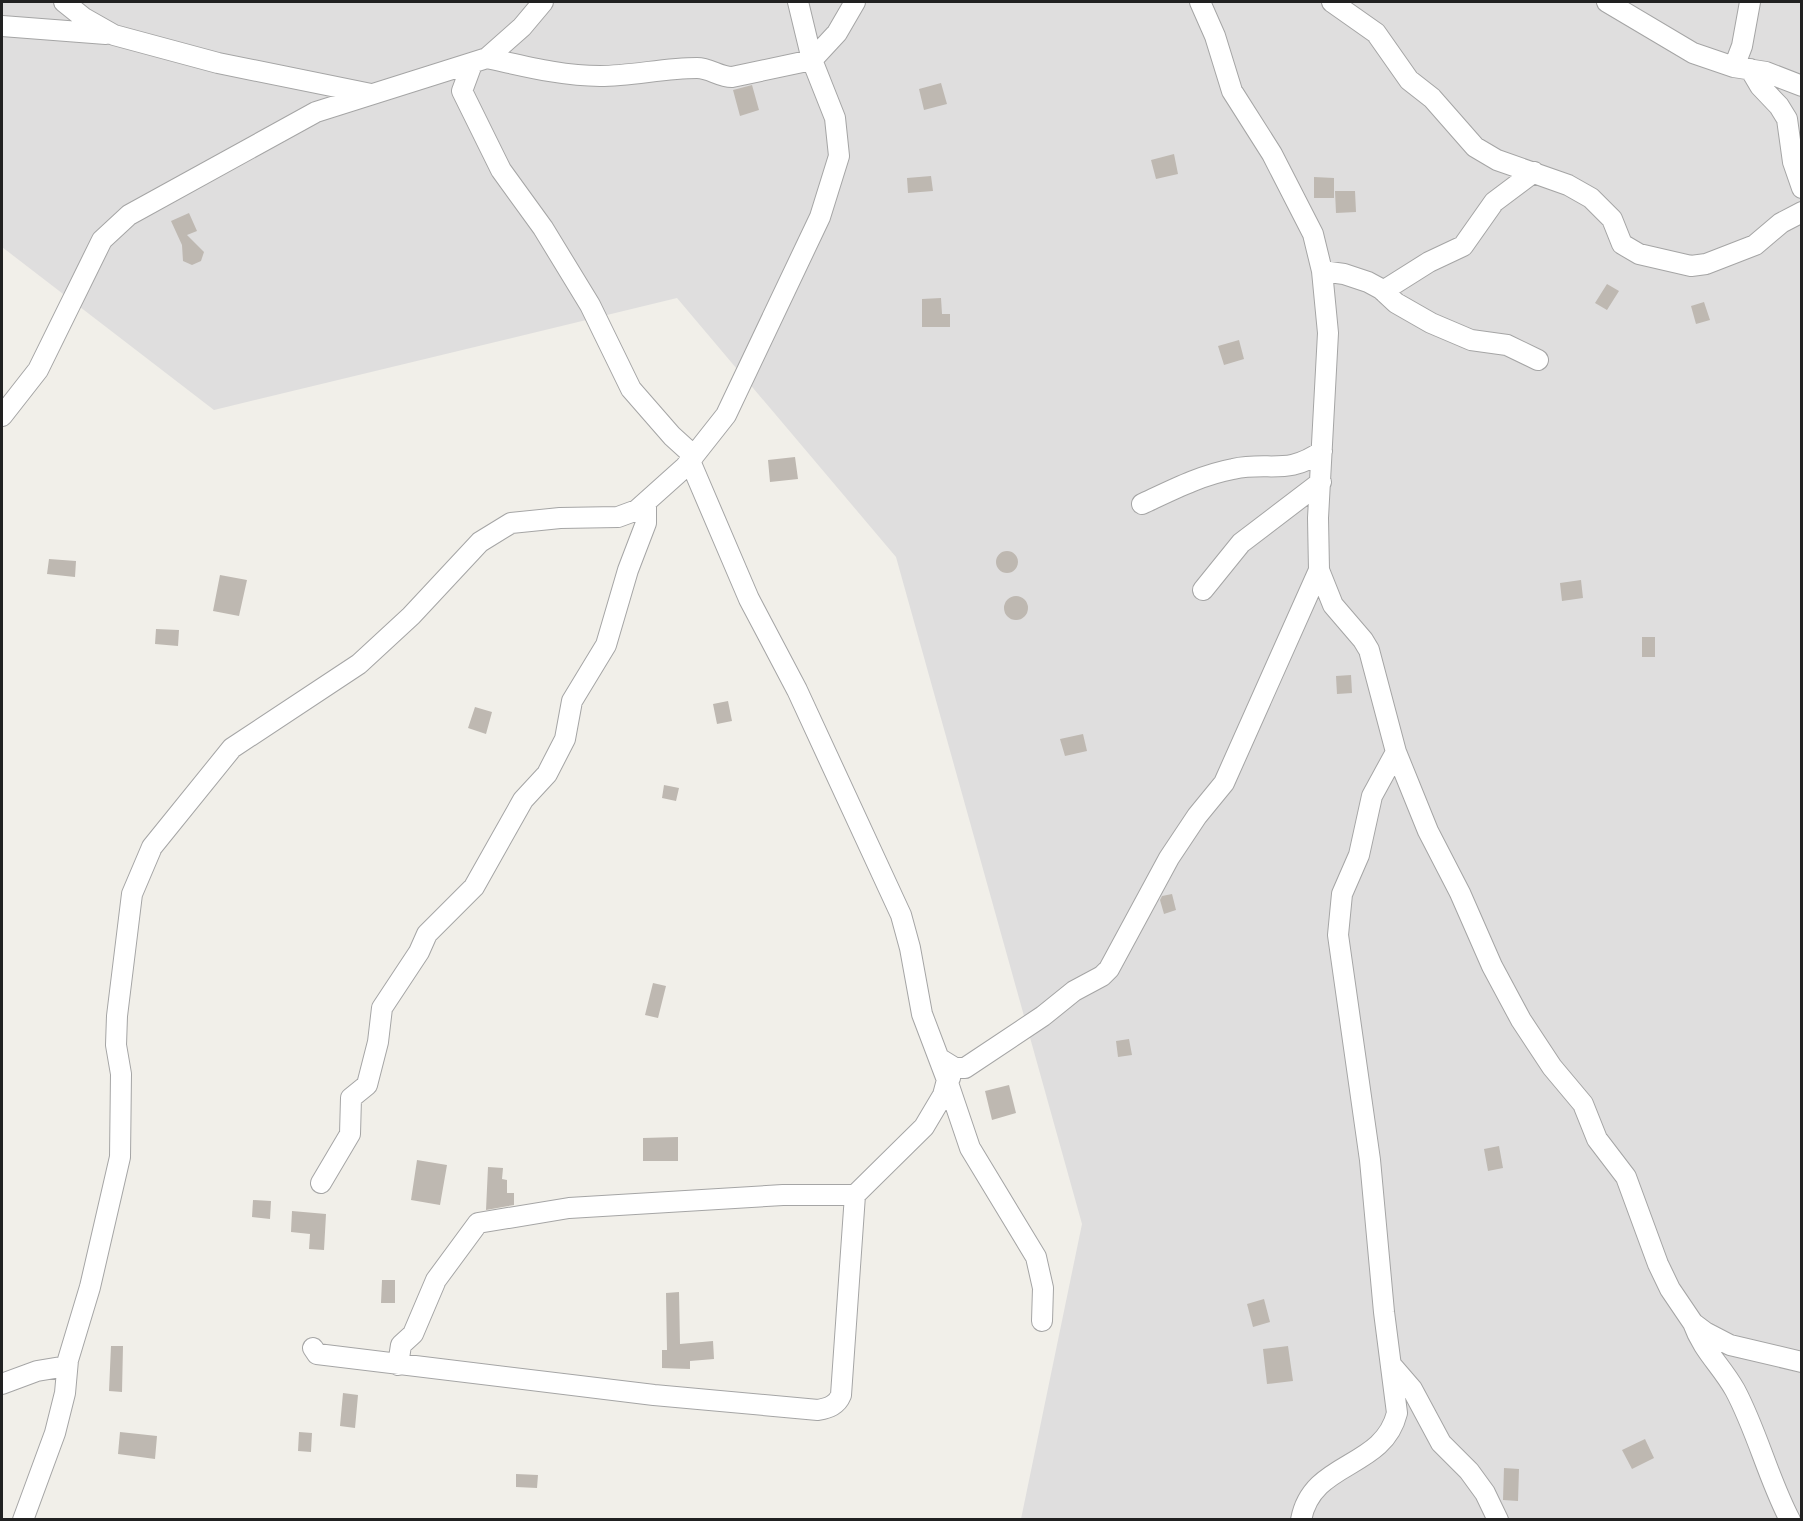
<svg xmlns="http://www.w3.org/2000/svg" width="1803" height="1521" font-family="'Varela Round',sans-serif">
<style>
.residential{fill:#dfdede}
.building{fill:#beb8b1}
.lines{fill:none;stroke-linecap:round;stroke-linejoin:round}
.minor-casing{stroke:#a5a5a5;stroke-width:22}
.minor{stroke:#fff;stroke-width:20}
</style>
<rect width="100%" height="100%" fill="#f1efe9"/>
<path class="residential" d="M2,2H1801V1519H1021L1082,1224L896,557L677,298L214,410L2,247Z"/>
<path class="building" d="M941,83L947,104L924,110L919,89Z
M752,85L759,110L740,116L733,90Z
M1174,154L1178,174L1156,179L1151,160Z
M931,176L933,191L908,193L907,178Z
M1314,177L1334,178V198H1314Z
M1335,191H1355L1356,212L1336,213Z
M189,213L197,231L187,235L204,252L201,261L192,265L183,261L182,245L171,221Z
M1607,284L1619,291L1607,310L1595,303Z
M941,298L942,314H950V327H922V299Z
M1704,302L1710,320L1696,324L1691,306Z
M1239,340L1244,359L1224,365L1218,346Z
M795,457L798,479L770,482L768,460Z
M996 562a11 11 0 1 1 22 0a11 11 0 1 1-22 0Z
M49,559L76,561L75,577L47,574Z
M220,575L247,580L239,616L213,611Z
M1581,580L1583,598L1562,601L1560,583Z
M1004 608a12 12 0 1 1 24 0a12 12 0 1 1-24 0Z
M156,629L179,630L178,646L155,644Z
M1642,637H1655V657H1642Z
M1351,675L1352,693L1337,694L1336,676Z
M728,701L732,721L717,724L713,704Z
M475,707L492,712L486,734L468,728Z
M1083,734L1087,751L1065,756L1060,739Z
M664,785L679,788L676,801L662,798Z
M1172,894L1176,910L1164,914L1160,900L1162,896Z
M653,983L666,986L658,1018L645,1015Z
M1129,1039L1132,1055L1118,1057L1116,1041Z
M1009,1085L1016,1113L992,1120L985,1091Z
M678,1137V1161H643V1138Z
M1499,1146L1503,1168L1488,1171L1484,1149Z
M417,1160L447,1165L440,1205L411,1200Z
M488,1167L503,1168L502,1179L507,1180V1193H514V1205L486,1210Z
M253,1200L271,1201L270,1219L252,1217Z
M292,1211L326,1214L324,1250L309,1249L310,1234L291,1232Z
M382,1280H395V1303H381Z
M679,1292L680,1344L713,1341L714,1359L690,1361V1369L662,1368V1350H667L666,1293Z
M1264,1299L1270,1322L1253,1327L1247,1304Z
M111,1346H123L122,1392L109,1391Z
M1288,1346L1293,1381L1267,1384L1263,1349Z
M343,1393L358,1395L355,1428L340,1426Z
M120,1432L157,1436L155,1459L118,1454Z
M299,1432L312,1433L311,1452L298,1451Z
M1645,1439L1654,1458L1632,1469L1622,1450Z
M1504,1468L1519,1469L1518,1501L1503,1500Z
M516,1474L538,1475L537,1488L516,1487Z"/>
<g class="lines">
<defs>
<path id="minor" d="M64,2L84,18L114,35L218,63L371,94
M1200,2L1215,36L1232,91L1272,154L1313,234L1322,271L1328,333L1318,518L1319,570L1333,605L1363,640L1369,650L1396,752L1372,796L1359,855L1342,894L1338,935L1370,1160L1384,1312L1397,1413C1383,1470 1312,1460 1301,1520
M1332,2L1376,33L1409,80L1432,98L1475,147L1497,160L1568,185L1591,198L1612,219L1622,244L1639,254L1691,266L1706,264L1755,245L1781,223L1802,212
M1607,2L1693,53L1734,67L1766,72L1802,86
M2,26L106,34
M487,58C524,66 562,76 600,76C632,76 664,68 697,68C710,68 719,77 732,77L812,60L837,33L855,2
M472,64L462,91L501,170L543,228L590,305L631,389L672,436L694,456
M1734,67L1742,46L1750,2
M1750,69L1760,86L1779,106L1787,119L1793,162L1802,188
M1322,271L1344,274L1368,282L1381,289L1396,303L1431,323L1471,340L1507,345L1538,360
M1383,291L1429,262L1463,246L1494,202L1534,172
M2,416L38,370L102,240L129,215L316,112L487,58L522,27L543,2
M1142,504C1172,490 1201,475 1233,469C1270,461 1287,476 1322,451
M1203,590L1241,543L1321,482
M1396,752L1428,831L1460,893L1492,966L1521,1020L1552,1067L1583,1104L1597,1139L1626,1177L1658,1264L1670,1289L1693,1323L1705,1332L1730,1345L1802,1362
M942,1060L955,1068H965L1043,1016L1074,991L1102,976L1109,969L1169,858L1197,816L1224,783L1319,570
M950,1078L947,1080L970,1148L1036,1257L1043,1288L1042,1321
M321,1183L350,1134L351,1098L367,1085L378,1042L382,1008L419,952L427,934L474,887L523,800L547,774L565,739L572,701L606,645L628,570L646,523V504
M1693,1323C1703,1351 1721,1365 1735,1390C1757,1431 1768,1478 1790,1520
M313,1348L317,1354L654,1395L818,1410C829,1408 837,1405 841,1395L855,1195
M398,1365L401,1345L413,1334L436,1280L478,1223L569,1208L783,1195H855L924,1127L943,1095L947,1080L922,1014L910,948L901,915L797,690L749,599L690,461
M1393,1367L1412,1389L1441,1443L1469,1471L1485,1493L1498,1520
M2,1384L37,1371L67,1366
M23,1520L55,1433L65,1393L68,1360L90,1287L120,1157L121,1074L116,1045L117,1016L132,894L152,847L232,748L359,664L411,616L480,542L511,523L560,518L618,517L637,510L685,467L726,415L820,217L839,156L835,118L812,60L798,2"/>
</defs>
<use href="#minor" class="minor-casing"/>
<use href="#minor" class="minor"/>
</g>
<rect width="1803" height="1521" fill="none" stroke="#212121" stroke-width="6"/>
</svg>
